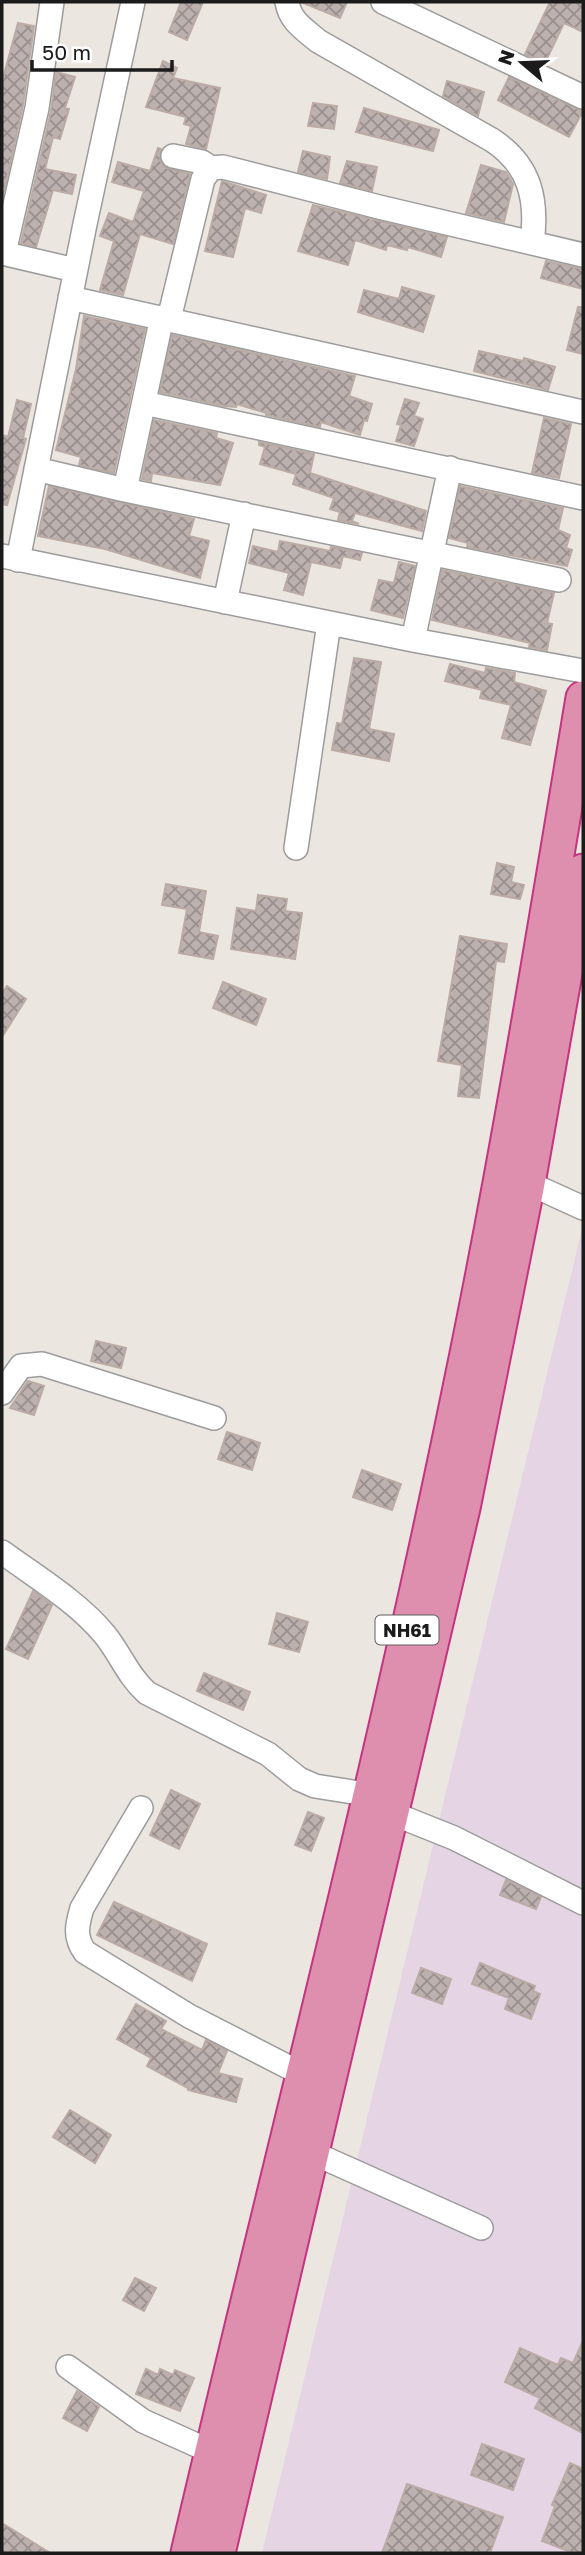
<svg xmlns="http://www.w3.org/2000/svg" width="585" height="2555" font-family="'Golos Text',sans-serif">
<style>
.industrial{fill:#e4d4e4}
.building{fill:url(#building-cross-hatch);stroke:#bcaba5;stroke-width:2}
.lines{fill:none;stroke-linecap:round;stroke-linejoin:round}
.minor-casing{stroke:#9c9c9c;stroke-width:26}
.highway-casing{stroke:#c53481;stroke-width:37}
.minor{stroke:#fff;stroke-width:23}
.highway{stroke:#dd8fad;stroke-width:33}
.labels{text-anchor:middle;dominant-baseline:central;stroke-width:5;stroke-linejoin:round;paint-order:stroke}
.shield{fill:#fff;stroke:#5f5f5f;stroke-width:2}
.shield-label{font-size:18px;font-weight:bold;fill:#1b1b1b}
</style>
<defs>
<pattern id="building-cross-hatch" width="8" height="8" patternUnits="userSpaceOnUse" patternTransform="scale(1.75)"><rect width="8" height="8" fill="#bcb1af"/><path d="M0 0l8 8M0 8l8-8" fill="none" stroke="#988f8e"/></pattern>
</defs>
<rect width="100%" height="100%" fill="#ece6e1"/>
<path class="industrial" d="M583,1225V2553H262Z"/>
<path class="building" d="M181,2H203L187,40L169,32Z
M301,2H347L340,18Z
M550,2H583V32L564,23L545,63L525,54Z
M18,23L34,26L23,105L2,200V82Z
M163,61L177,68L173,78L220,88L206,149L186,144L191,126L184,124L186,117L146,107Z
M56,72L75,77L65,108L69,109L60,139L53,137L45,169L76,175L72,194L53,190L36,247L21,243L51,111Z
M509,77L583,111L569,137L498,100Z
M447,81L484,92L478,116L443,96Z
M313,103L337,106L334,129L308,126Z
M364,108L439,130L433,151L356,132Z
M158,148L161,149L160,160L164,167L190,174L173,244L140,234L123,295L100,290L114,241L100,236L109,213L133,222L144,191L112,182L118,162L150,171Z
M303,151L330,157L327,179L298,172Z
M347,161L377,167L372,191L340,183Z
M481,165L506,172L513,184L504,222L466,213Z
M222,181L266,195L261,213L245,208L233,257L205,251Z
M313,205L447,237L441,257L408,247L407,250L387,245L386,250L355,240L348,265L298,251Z
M546,261L583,269V289L541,278Z
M402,287L434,296L423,332L358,312L364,290L399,299Z
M578,307H583V354L567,350Z
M84,316L145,329L114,473L79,465L81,457L56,450L76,369Z
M172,335L355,376L349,396L372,404L367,421L364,420L360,435L321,422L320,427L266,415V413L237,404L236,407L224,406L160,392Z
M479,351L523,361L524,358L555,367L548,390L474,371Z
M405,399L419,403L414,416L423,419L414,446L396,441L401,425L397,424Z
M17,400L31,404L23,438L26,439L7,505L2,504V435L8,437Z
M544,418L571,424L559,478L532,473Z
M154,420L217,433L216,438L233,443L220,485L152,473L151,481L142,479Z
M259,442L314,454L310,473L426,511L422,531L355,513L352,521L359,524L338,520L340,512L330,509L334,498L293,484L296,474L260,464L265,447L259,445Z
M49,486L194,519L189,536L209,541L200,578L105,549L38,536Z
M460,486L563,508L558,530L570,535L566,548L572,550L567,566L467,547L468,543L449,538Z
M280,541L330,551L331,547L362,553L360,560L343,556L340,568L311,562L303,595L284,590L289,573L249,563L253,546L278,552Z
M399,562L415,566L403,618L371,610L379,580L394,583Z
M442,570L554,593L547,623L552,624L547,650L529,647L530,643L432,620Z
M354,658L381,662L369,729L394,734L389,761L332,750L337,723L342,724Z
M450,664L485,673L486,668L515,673L514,682L546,691L530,745L502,738L511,705L480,698L482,690L445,681Z
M497,863L514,867L511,882L524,885L520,899L491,894Z
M166,884L206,891L199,932L218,936L213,959L179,953L187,909L162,905Z
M258,895L287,899L285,911L302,913L295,959L231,949L237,908L256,911Z
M460,936L507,944L504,962L496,961L479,1098L458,1096L462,1065L438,1061Z
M223,982L266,999L256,1025L213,1008Z
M7,986L26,999L2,1037V994Z
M96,1341L126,1348L121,1368L91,1361Z
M28,1381L44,1386L34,1415L10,1408Z
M227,1432L260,1443L252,1470L218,1459Z
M362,1470L401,1484L392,1510L353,1497Z
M33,1591L52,1605L28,1659L6,1649Z
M277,1613L308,1622L299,1652L269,1644Z
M204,1673L250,1692L243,1710L197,1691Z
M171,1790L200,1804L179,1849L150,1835Z
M308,1812L324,1818L311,1851L295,1845Z
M506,1880L541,1897L536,1909L500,1895Z
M114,1902L207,1944L192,1981L97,1935Z
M480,1963L535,1986L533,1991L540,1994L531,2019L505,2009L509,1998L472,1984Z
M421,1968L451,1979L442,2004L412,1993Z
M136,2004L166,2021L161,2029L202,2050L206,2040L227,2051L218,2073L242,2079L236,2102L188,2090V2088L147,2066L151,2058L117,2039Z
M70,2110L111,2135L95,2163L53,2137Z
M135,2278L156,2288L144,2311L123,2300Z
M583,2341V2433L535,2408L540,2398L505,2382L520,2348L558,2365L561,2358L573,2363Z
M146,2369L158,2375L160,2369L173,2375L175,2370L194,2378L180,2411L136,2394Z
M77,2391L99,2407L87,2431L63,2418Z
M482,2444L524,2459L513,2490L471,2475Z
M570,2463L583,2469V2553H573L542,2541L555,2506L552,2505Z
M407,2484L503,2517L490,2553H382Z
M2,2523L50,2553H2Z"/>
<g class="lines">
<defs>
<path id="minor" d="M287,2C290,21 304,29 318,41L492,140C530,165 538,199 532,243
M383,2L583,97
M173,156L202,162L211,168
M2,253L75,270
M4,253L37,108L52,2
M70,298L583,412
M169,319L203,179L211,168L223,167L379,207L583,255
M144,403L583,498
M36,469L125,490L162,317
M125,490L559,580
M2,556L413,640L583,671
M18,560L85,224L133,2
M225,602L244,514
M413,640L450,468
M296,848L329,623
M528,1183L583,1208
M2,1393L21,1366L42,1364L214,1418
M2,1552C36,1577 78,1602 105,1635C121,1655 128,1676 147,1693L268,1754L299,1779L315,1786L384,1797
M141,1808L82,1908C77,1925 74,1937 85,1952L189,2016L302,2074
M394,1814L454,1838L583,1903
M313,2153L481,2228
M68,2367L143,2421L212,2452"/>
<path id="highway" d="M188,2553C279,2163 381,1776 461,1383C508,1156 545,927 583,698
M218,2553L463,1508L528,1183L583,871"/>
</defs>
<use href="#minor" class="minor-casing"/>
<use href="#highway" class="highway-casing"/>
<use href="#minor" class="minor"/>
<use href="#highway" class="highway"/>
</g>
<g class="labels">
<rect class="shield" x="375.5" y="1615.5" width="63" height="29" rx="5"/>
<g class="shield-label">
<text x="407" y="1630">NH61</text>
</g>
</g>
<rect width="585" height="2555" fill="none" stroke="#1b1b1b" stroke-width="7"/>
<g transform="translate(522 63) rotate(289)" stroke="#ffffff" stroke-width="5" paint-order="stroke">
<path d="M0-5L12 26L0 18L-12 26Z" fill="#1b1b1b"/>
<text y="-10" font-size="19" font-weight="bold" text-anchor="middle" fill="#1b1b1b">N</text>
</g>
<path d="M32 60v10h140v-10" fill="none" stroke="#1b1b1b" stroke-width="3.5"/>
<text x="42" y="60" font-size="21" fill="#1b1b1b" stroke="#ffffff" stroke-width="5" paint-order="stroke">50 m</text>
</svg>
